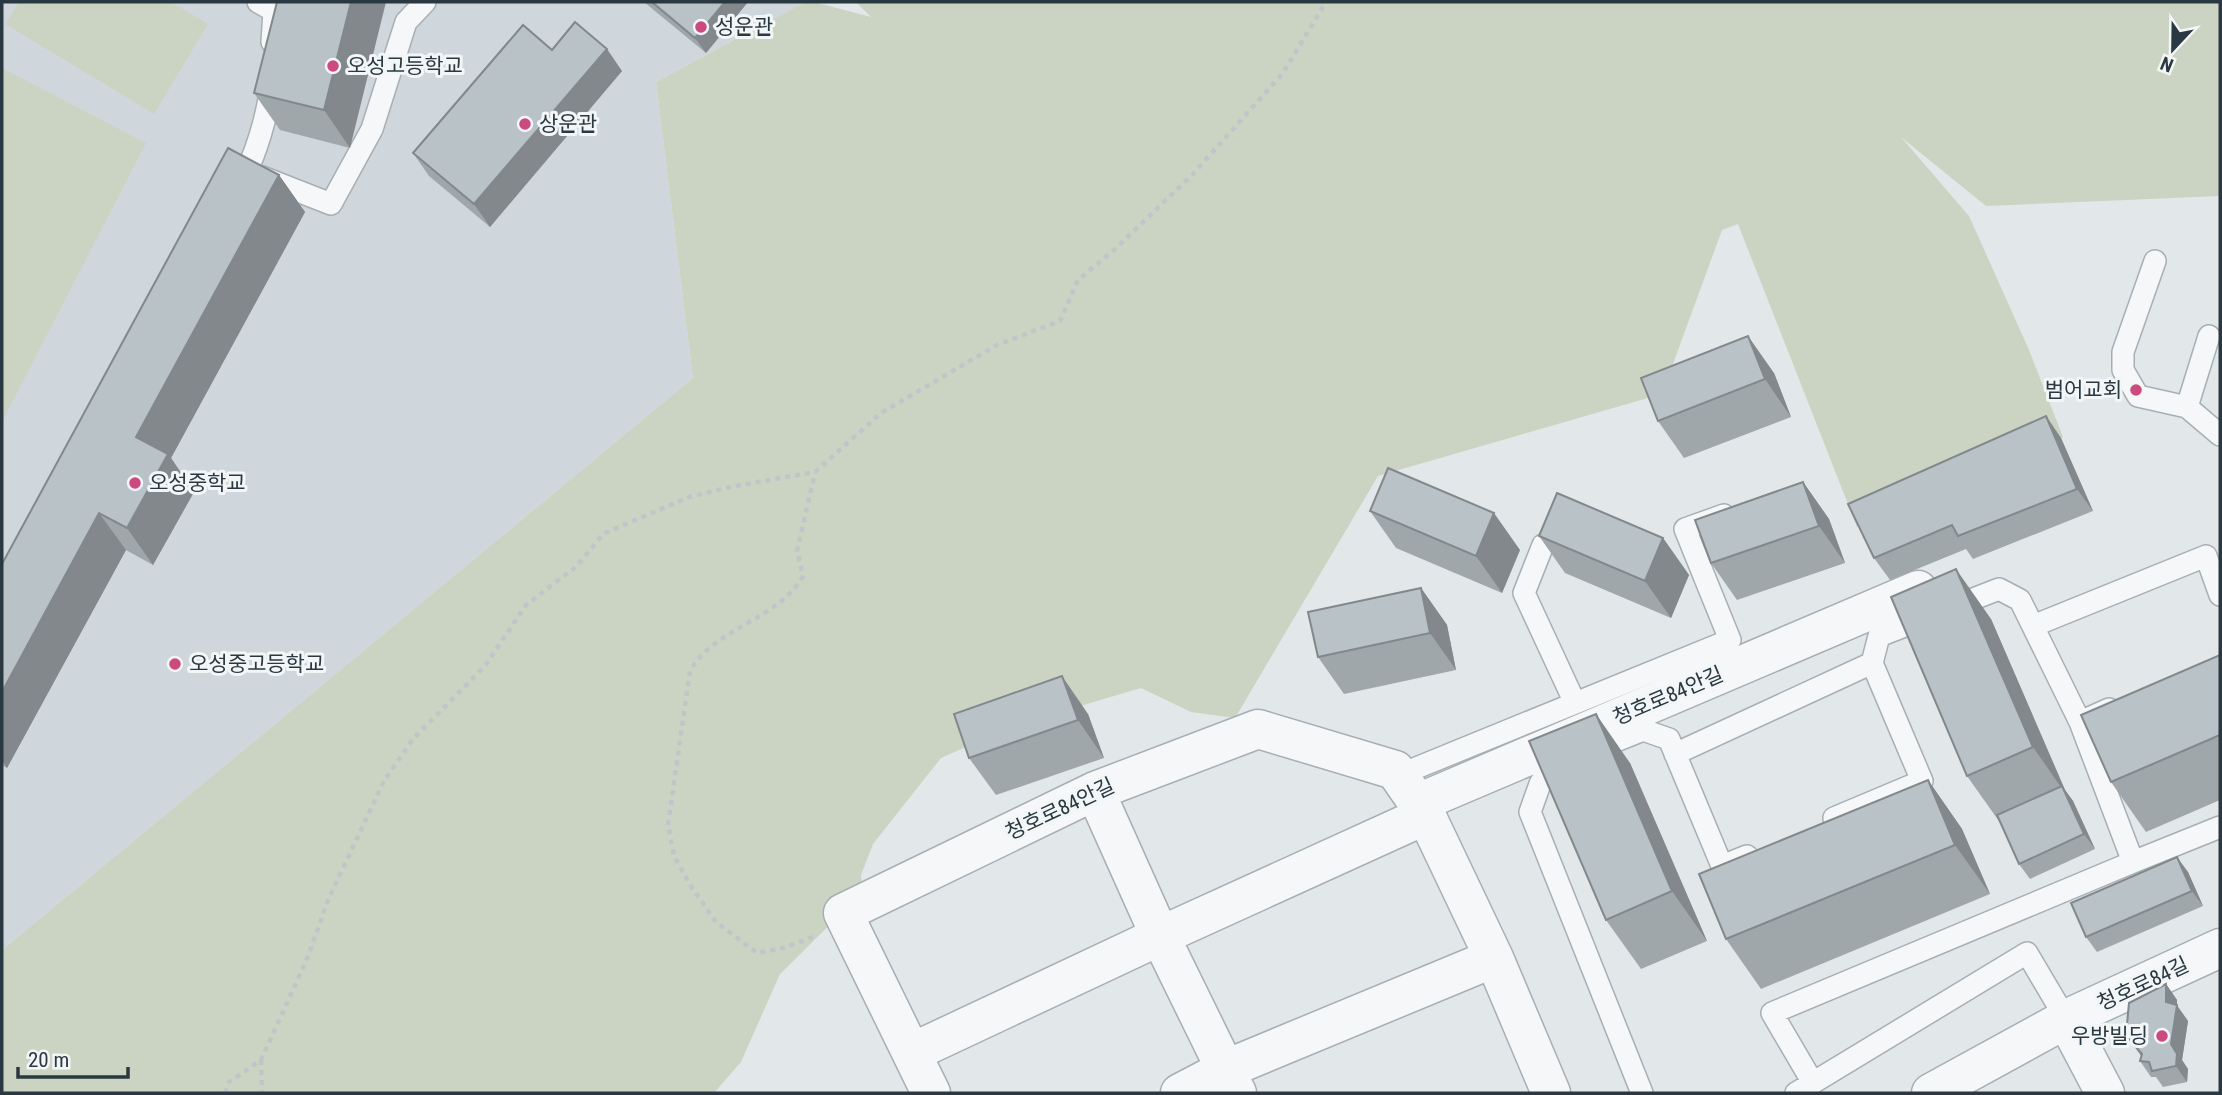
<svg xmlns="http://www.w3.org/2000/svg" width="2222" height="1095" font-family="'Roboto Condensed','Noto Sans KR',sans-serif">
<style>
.built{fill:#d0d7dc}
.green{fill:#cbd4c3}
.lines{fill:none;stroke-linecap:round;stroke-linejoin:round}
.lane-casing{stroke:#a7afb4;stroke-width:24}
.street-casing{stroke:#a7afb4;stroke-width:41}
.path{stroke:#c0c5c9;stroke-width:4.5;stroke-dasharray:5 5;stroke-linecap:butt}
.lane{stroke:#f5f7f8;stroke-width:21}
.street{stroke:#f5f7f8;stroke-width:38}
.wall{fill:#9fa7ab}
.shaded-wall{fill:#82888b}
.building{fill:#b9c2c7;stroke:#82888b;stroke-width:2}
.poi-dot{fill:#cc4a7d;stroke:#f2f6f7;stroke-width:2.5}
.labels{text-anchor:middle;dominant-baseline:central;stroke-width:6;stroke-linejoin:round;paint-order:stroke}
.poi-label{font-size:21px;fill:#2a3842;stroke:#f2f6f7;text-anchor:start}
.street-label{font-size:21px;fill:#2a3842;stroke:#f2f6f7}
</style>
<rect width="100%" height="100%" fill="#e2e7ea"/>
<path class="built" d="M2,2H805L656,82L693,378L2,950Z"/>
<path class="green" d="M19,2H171L208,24L154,114L5,24Z
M805,2H814L871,17L856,2H2220V196L1986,206L1901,137L1969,216L2029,350L2063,437L1857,527L1738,224L1722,230L1662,394L1378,476L1235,718L1191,712L1141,688L1013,726L941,758L873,844L861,875L862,893L780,974L741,1062L714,1093H2V950L693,378L656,82Z
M2,68L146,143L2,422Z"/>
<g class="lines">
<defs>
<path id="lane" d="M258,2L274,11L272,42
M262,177L331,204L372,129L406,22L425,2
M240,184C255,158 269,112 271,82
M2155,261L2123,352V370L2138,396L2187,407
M2209,336L2187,407L2220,435
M1543,545L1524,593L1575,703
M2033,626L2206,556L2220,595
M1872,663L1879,636L1999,589L2020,600L2080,722L2109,709
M2080,722L2133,862L2220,827
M1675,754L1872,663L1922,781L1834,818
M1399,775L1730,640L1685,529L1724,515
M1813,1083L1772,1013L2133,862
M1642,1093L1530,812L1540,784L1549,768L1643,730L1669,739L1722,866L1747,856
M1796,1093L2027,953L2066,1019"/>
<path id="street" d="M1095,791L1160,936L1237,1093
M1418,803L1918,590
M2066,1019L2105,1093
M913,1052L1160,936L1426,815
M931,1093L843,913L1095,791L1258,729L1395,770L1426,815L1494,958L1551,1093
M1180,1093L1226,1069L1494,958
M1931,1093L2066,1019L2220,948"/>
</defs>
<use href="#lane" class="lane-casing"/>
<use href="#street" class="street-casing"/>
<path class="path" d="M813,937L783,948L757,953L716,922L689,883L674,856L668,825L690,671C715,627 777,621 803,576L797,551L815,473
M261,1060L262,1093
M225,1093L229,1082L261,1060L307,959L328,900L384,781L413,739L485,666L526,605L577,566L603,534L689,497L735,486L815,472L881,413L997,345L1060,321L1078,280L1114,250L1193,174L1283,73L1326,2"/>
<use href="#lane" class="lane"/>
<use href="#street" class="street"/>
</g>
<path class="wall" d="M277,2L350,148L280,130L254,93Z
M644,2H748L706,53Z
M552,50L622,71L490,227L429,176L413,153Z
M279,175L305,212L171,458L194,492L153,565L126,550L7,768L2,765V564Z
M1774,373L1791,417L1684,458L1658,421Z
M2046,416L2061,438L2093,511L1973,559L1966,549L1890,580L1874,558Z
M1803,482L1829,519L1845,563L1737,600L1711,563Z
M1370,511L1520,550L1502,593L1396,548Z
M1539,536L1663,538L1689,575L1671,618L1565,573Z
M1421,588L1447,625L1456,670L1344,694L1318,657Z
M1991,619L2065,790L2073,801L2095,849L2030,879L2019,864L2001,824L1967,776Z
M2220,655V800L2146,832L2111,782Z
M1088,714L1104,758L996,795L969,758Z
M1630,763L1707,941L1641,969L1606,920Z
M1928,780L1962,829L1990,894L1761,989L1726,939Z
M2188,872L2203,906L2097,952L2086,937Z
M2166,984L2177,1000V1005L2188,1021L2182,1060L2188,1069L2187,1082L2163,1087L2156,1077H2151L2140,1061L2141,1056L2126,1035Z"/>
<path class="shaded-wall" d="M351,2H386L350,148L324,110Z
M725,2H748L706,53L695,38Z
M607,49L622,71L490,227L474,204Z
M279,175L305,212L171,458L194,492L153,565L127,528L136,437Z
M1748,336L1774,373L1791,417L1765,379Z
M2046,416L2061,438L2093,511L2077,489Z
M1803,482L1829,519L1845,563L1819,526Z
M99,513L126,550L7,768L2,760V692Z
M1494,513L1520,550L1502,593L1476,556Z
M1663,538L1689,575L1671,618L1645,581Z
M1956,569L1991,619L2065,790L2073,801L2095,849L2084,834L2065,793L2033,747Z
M1421,588L1447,625L1456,670L1430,633Z
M1062,676L1088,714L1104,758L1078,720Z
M1596,714L1630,763L1707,941L1672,891Z
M1928,780L1962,829L1990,894L1955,845Z
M2177,857L2188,872L2203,906L2192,891Z
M2166,984L2177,1000V1006L2188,1021L2182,1060L2188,1069L2187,1082L2176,1066L2171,1044L2166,1002Z"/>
<path class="building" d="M277,2H351L324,110L254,93Z
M652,2H725L695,38Z
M575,22L607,49L474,204L413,153L523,25L552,50Z
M228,148L279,175L136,437L168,454L127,528L99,513L2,692V564Z
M1748,336L1765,379L1658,421L1641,378Z
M2046,416L2077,489L1958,536L1952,525L1874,558L1848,504Z
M1388,468L1494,513L1476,556L1370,511Z
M1803,482L1819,526L1711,563L1695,520Z
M1557,493L1663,538L1645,581L1539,536Z
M1956,569L2033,747L1967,776L1891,597Z
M1421,588L1430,633L1318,657L1308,612Z
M2220,655V735L2111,782L2081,715Z
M1062,676L1078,720L969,758L954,714Z
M1596,714L1672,891L1606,920L1529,741Z
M1928,780L1955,845L1726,939L1699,874Z
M2062,786L2084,834L2019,864L1997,815Z
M2177,857L2192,891L2086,937L2071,903Z
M2166,984V1002L2177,1005L2171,1044L2177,1054L2176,1066L2152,1071L2149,1062L2140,1061L2142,1054L2126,1035L2129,1003Z"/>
<g class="poi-dot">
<circle cx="701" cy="27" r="7"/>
<circle cx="333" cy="66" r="7"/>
<circle cx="525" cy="124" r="7"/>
<circle cx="2136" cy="390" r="7"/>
<circle cx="135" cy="483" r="7"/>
<circle cx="175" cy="664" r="7"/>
<circle cx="2162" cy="1036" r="7"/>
</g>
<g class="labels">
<g class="poi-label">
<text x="715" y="27">성운관</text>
<text x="347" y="66">오성고등학교</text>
<text x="539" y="124">상운관</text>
<text x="2122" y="390" text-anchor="end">범어교회</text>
<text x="149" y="483">오성중학교</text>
<text x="189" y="664">오성중고등학교</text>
<text x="2148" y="1036" text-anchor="end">우방빌딩</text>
</g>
<g class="street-label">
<text transform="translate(1668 696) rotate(-23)">청호로84안길</text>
<text transform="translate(1060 809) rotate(-25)">청호로84안길</text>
<text transform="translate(2143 984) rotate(-25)">청호로84길</text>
</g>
</g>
<rect width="2222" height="1095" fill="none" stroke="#2a3842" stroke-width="7"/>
<g transform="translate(2173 49) rotate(202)" stroke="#f2f6f7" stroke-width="5" paint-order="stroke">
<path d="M0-5L12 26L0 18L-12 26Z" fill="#2a3842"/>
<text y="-10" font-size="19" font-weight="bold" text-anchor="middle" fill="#2a3842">N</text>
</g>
<path d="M18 1067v10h110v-10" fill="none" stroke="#2a3842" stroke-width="3.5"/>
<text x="28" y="1067" font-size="21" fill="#2a3842" stroke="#f2f6f7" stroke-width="5" paint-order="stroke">20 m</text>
</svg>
